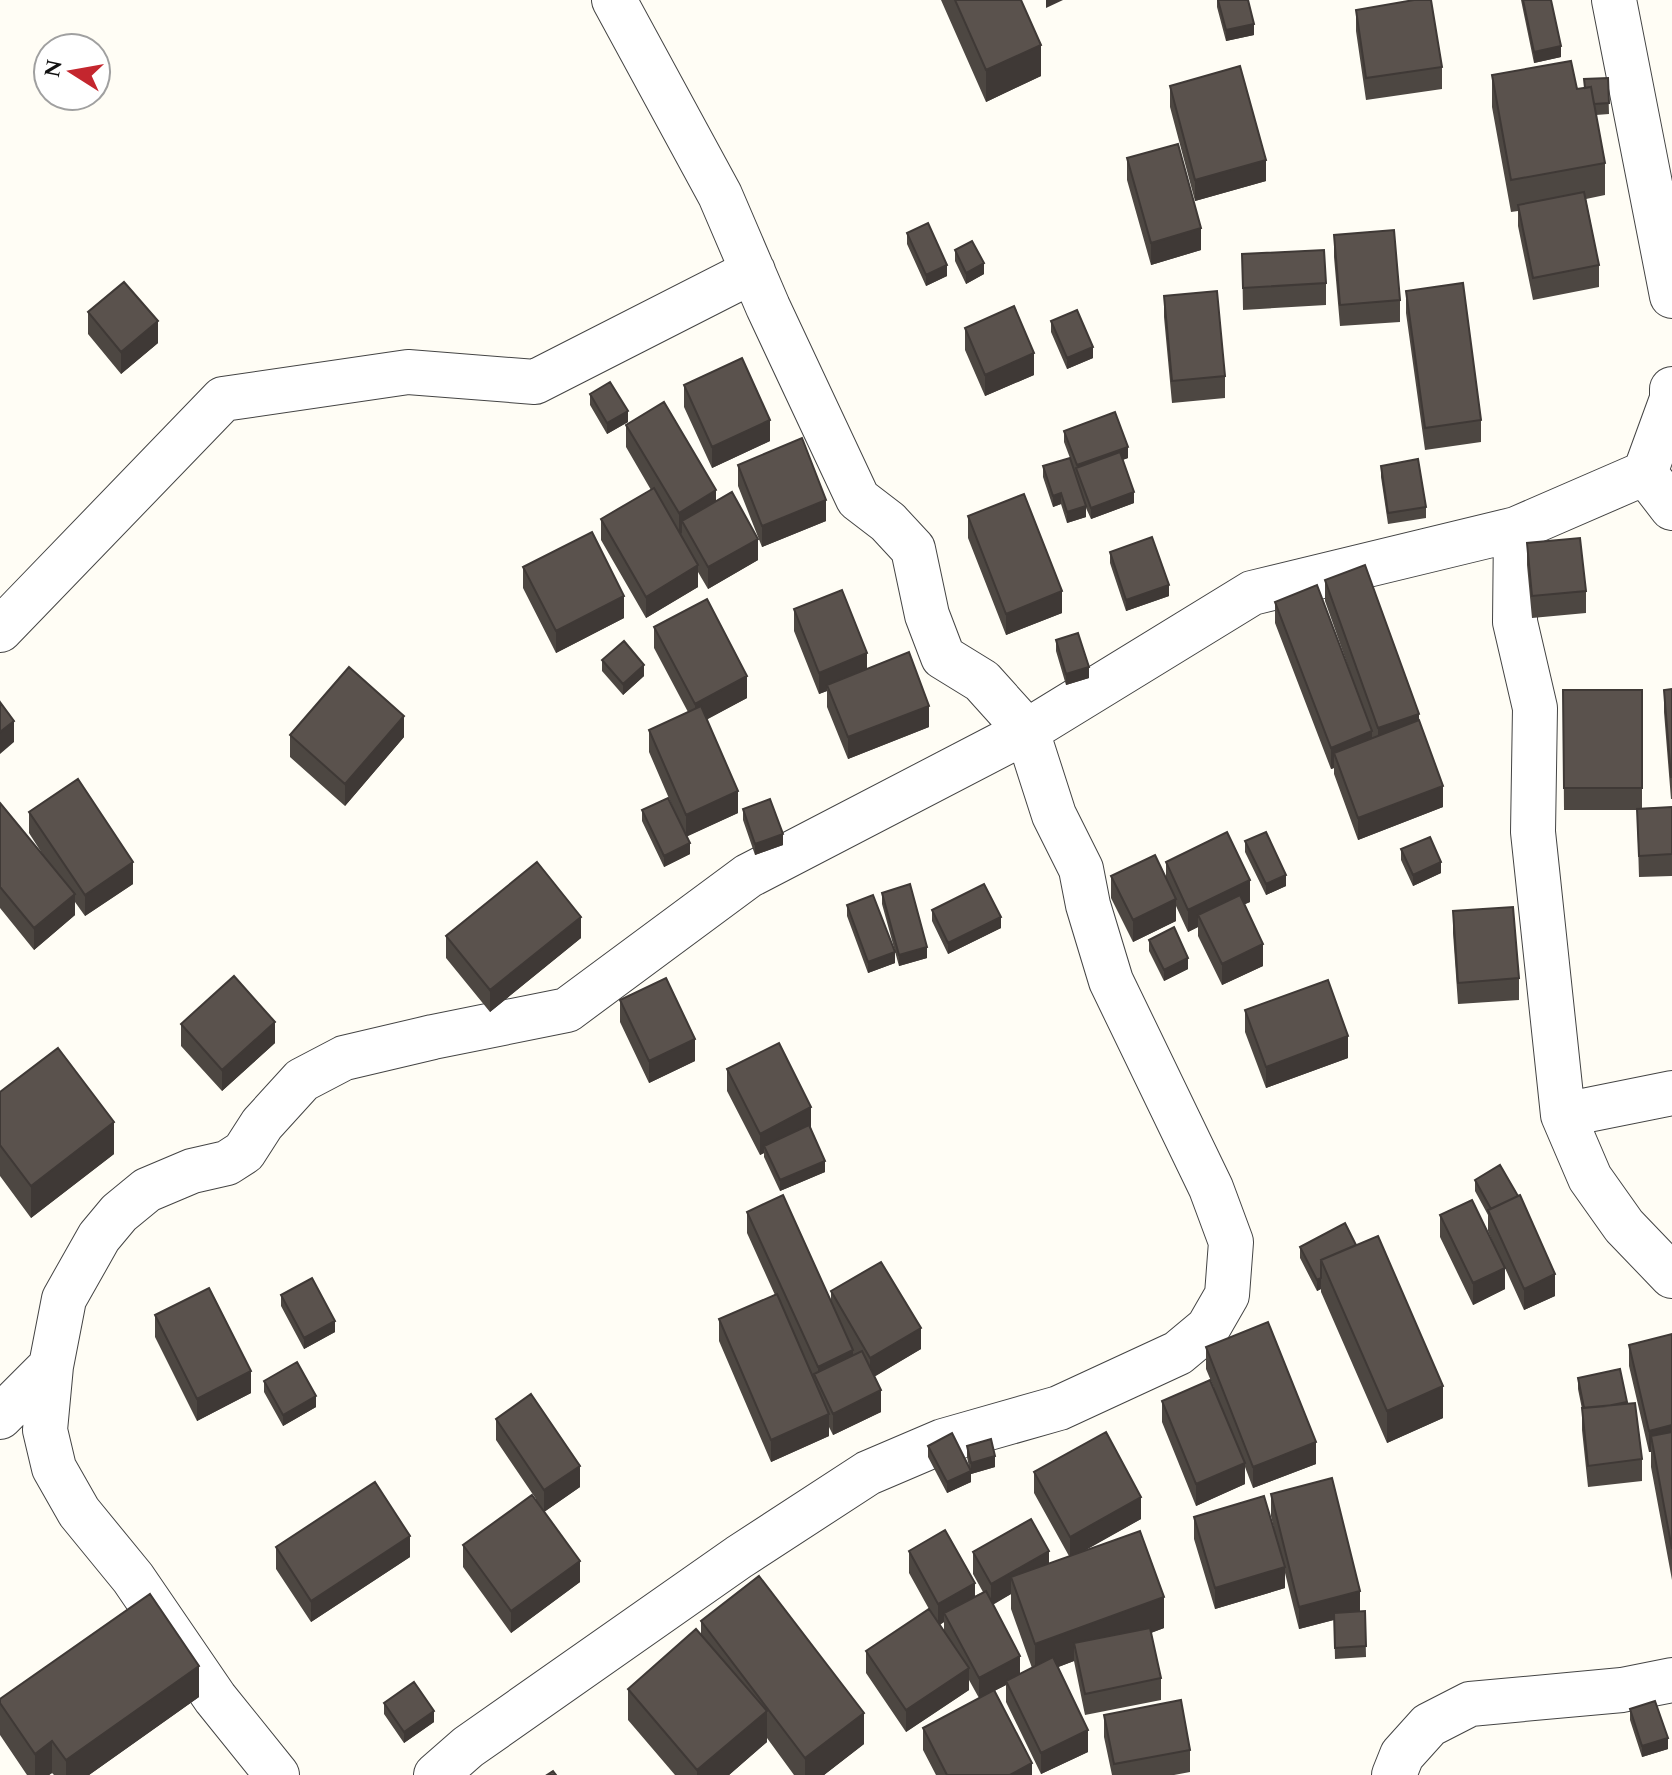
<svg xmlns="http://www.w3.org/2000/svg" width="1672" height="1775" font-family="Spectral,serif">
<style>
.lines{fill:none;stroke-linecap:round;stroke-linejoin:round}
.minor-casing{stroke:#444;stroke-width:46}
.minor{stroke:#fff;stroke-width:44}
.wall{fill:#4d4742;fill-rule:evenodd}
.shaded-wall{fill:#3f3936}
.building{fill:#5a524d;stroke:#3f3936;stroke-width:2}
</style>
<rect width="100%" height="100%" fill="#fffdf5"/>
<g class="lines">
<defs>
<path id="minor" d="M1614,0L1672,296
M1672,389V399L1645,473L1516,529L1515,622L1535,708L1533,832L1563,1115L1590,1178L1624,1226L1672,1276
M1645,473L1672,508
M0,630L223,399L408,372L535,382L753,271
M1563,1115L1672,1093
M0,1417L51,1366
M277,1775L215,1698L133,1578L79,1512L54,1468L45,1430L51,1366L64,1299L99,1237L119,1213L147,1190L192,1171L227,1163L244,1152L262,1124L302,1080L344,1058L433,1037L567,1010L748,876L1027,731L1252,593L1516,529
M436,1775L468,1747L739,1557L868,1473L943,1441L1059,1408L1178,1353L1208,1328L1227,1295L1231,1242L1211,1188L1111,981L1088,905L1081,869L1054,815L1027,731L982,681L943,657L927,615L913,549L888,522L858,499L768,307L720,195L614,0
M1394,1775L1402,1755L1429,1725L1470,1704L1622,1690L1672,1680"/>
</defs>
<use href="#minor" class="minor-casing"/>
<use href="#minor" class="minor"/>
</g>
<path class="wall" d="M941,0H1021L1041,76L986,102Z
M1217,0H1248L1254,35L1226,41L1217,7Z
M1521,0H1551L1561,57L1534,63Z
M1356,10L1442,67V89L1366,100L1356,31Z
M1492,75L1577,89L1584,88L1608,78L1609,114L1596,115L1605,163V195L1586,199L1599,265V287L1533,300L1518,226V211L1511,212L1492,107Z
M1170,86L1266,181L1195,201L1170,107Z
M1127,158L1201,250L1151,265L1127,180Z
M907,233L947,276L926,286L907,244Z
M1334,235L1400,300V322L1340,326L1334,257Z
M955,250L984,274L966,284L955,261Z
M1242,254L1326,283V305L1243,310Z
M1406,291L1481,420V442L1425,450L1406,313Z
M1164,296L1225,376V398L1172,403L1164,317Z
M88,312L158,343L121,374L88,334Z
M1051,321L1093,358L1067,369L1051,332Z
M965,328L1034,375L985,396L965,350Z
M684,385L770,441L712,468L684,407Z
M590,394L628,422L607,434L590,405Z
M626,425L716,501L758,560L708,589L698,572V587L646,618L601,540V519L651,490L626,447Z
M1064,431L1128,458L1122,460L1134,503L1091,519L1086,508V517L1067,523L1061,504L1053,507L1043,477V466L1070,458L1064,442Z
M738,465L826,521L762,547L738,486Z
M1381,466L1426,507V518L1388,524L1381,477Z
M968,516L1062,613L1006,635L968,538Z
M1527,543L1586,591V613L1532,618L1527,565Z
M1110,552L1169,596L1126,611L1110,563Z
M523,567L624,618L556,653L523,588Z
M1325,580L1419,720L1443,807L1358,840L1334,774V768L1331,769L1275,623V602L1355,686L1325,601Z
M794,609L867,669L929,727L848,759L827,707V691L819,694L794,631Z
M654,627L747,698L707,719L738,813L687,836L690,854L664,867L642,821V810H674L649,752V730L688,712L654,648Z
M1056,640L1089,678L1066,685L1056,651Z
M602,660L644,676L623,695L602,671Z
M1672,689V799H1671L1664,712V690Z
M1563,690H1642V808L1672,807V876L1639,877L1637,810H1564Z
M290,735L404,737L345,806L290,757Z
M0,803L45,858L29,833V812L133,884L85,916L75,902V915L34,950L0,908Z
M743,809L783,845L755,855L743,820Z
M1245,841L1286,886L1266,895L1245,852Z
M1401,849L1441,873L1413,886L1401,860Z
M1166,862L1250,902L1244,904L1263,966L1222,985L1198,936V927L1188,932L1176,906V921L1133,942L1111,898V876L1166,877Z
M882,893L927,958L899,966L882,904Z
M847,905L895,963L868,973L847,916Z
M932,910L1001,928L948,954L932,921Z
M1453,911L1519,978V1000L1458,1004L1453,933Z
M446,936L581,938L490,1012L446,958Z
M1149,940L1188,969L1164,981L1149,951Z
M620,1000L695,1061L649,1083L620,1022Z
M1245,1010L1348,1058L1266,1088L1245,1032Z
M181,1024L275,1043L222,1091L181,1046Z
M727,1069L811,1128L825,1172L780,1191L764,1157V1153L760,1155L727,1091Z
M0,1092L114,1154L31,1218L0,1176Z
M1475,1180L1555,1296L1524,1310L1505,1268V1289L1473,1305L1440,1237V1215L1500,1259L1488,1231V1215L1475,1191Z
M747,1212L831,1301V1291L921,1349L874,1377L881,1412L833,1435L829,1427V1436L771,1462L719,1341V1319L775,1295L747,1233Z
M1345,1223L1443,1418L1387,1443L1321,1292V1289L1317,1291L1300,1258V1247Z
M281,1295L335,1332L304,1349L281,1306Z
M155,1315L251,1393L197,1421L155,1337Z
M1672,1334V1580L1651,1467V1452H1649L1629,1366V1345Z
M1206,1347L1316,1464L1253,1488L1245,1467V1484L1196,1506L1162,1422V1401L1214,1388L1206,1369Z
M1578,1378L1627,1404L1642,1459V1481L1588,1487L1582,1430V1409L1578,1389Z
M264,1381L316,1407L283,1426L264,1392Z
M496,1419L580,1487L544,1512L580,1582L511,1633L463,1567V1545L536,1499L496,1440Z
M928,1446L969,1467L967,1457V1446L995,1467L971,1474V1482L947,1493L928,1457Z
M1034,1472L1141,1519L1083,1551L1164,1628L1151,1633L1161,1678V1700L1085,1715L1074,1661L1058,1667L1088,1752L1041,1774L1006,1702V1685L994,1691L1032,1775H936L923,1750V1728L979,1698L969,1680V1690L906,1732L866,1673V1651L929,1609L909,1573V1551L975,1596L983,1592L973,1574V1552L1049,1564L1069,1556L1034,1493ZM1011,1594V1609L1032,1668L1020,1674L993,1604ZM944,1622V1632L940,1625Z
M1271,1494L1360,1611H1365L1366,1657L1335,1659L1334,1620L1299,1629L1285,1573V1588L1215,1609L1194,1539V1517L1276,1537L1271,1516Z
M276,1547L410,1557L311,1622L276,1569Z
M701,1621L864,1744L824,1775H794L767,1738V1742L729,1775H675L628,1720V1689L701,1634Z
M199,1697L89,1775H54L52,1773L49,1775H27L0,1735V1699Z
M384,1703L434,1722L404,1743L384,1714Z
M1630,1709L1668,1749L1642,1757L1630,1720Z
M1104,1715L1190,1750V1772L1174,1775H1112L1104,1737Z"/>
<path class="shaded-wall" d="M1046,0H1063L1046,8Z
M1254,24V35L1226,41V30Z
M1041,45V76L986,102V70Z
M1561,46V57L1534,63V52Z
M1266,160V181L1195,201V180Z
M1201,228V250L1151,265V243Z
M984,263V274L966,284V273Z
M947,265V276L926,286V275Z
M158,321V343L121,374V352Z
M1093,347V358L1067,369V358Z
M1034,353V375L985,396V375Z
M628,411V422L607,434V423Z
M770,420V441L712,468V447Z
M1128,447V458L1079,476L1077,465Z
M716,490V511L682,521V533L679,535V513Z
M1134,492V503L1091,519V508Z
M1061,493V504L1053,507V496Z
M826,500V521L762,547V526Z
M1086,506V517L1067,523V512Z
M758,539V560L708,589V567Z
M698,565V587L646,618V597Z
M1169,585V596L1126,611V600Z
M1062,591V613L1006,635V614Z
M624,596V618L556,653V631Z
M867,653V675L827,685V691L819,694V673Z
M644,665V676L623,695V684Z
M1089,667V678L1066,685V674Z
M747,676V698L695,726V704Z
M929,706V727L848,759V737Z
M1419,714V736L1378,750V728Z
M404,716V737L345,806V784Z
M14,721V742L0,754V732Z
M1372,731V753H1334V768L1331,769V748Z
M1443,786V807L1358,840V818Z
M738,791V813L686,837V815Z
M783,834V845L755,855V844Z
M690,843V854L664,867V856Z
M133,862V884L85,916V895Z
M1441,862V873L1413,886V875Z
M1286,875V886L1266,895V884Z
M1250,880V902L1203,924L1198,915V927L1188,932V910Z
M75,894V915L34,950V928Z
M1176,899V921L1133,942V920Z
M581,917V938L490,1012V990Z
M1001,917V928L948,954V943Z
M1263,944V966L1222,985V964Z
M927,947V958L899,966V955Z
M895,952V963L868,973V962Z
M1188,958V969L1164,981V970Z
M275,1022V1043L222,1091V1070Z
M1348,1036V1058L1266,1088V1067Z
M695,1039V1061L649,1083V1061Z
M811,1107V1128L767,1152L764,1146V1153L760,1155V1134Z
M114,1122V1154L31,1218V1186Z
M825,1161V1172L780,1191V1180Z
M1505,1268V1289L1473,1305V1283Z
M1555,1274V1296L1524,1310V1289Z
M1321,1278V1289L1317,1291V1280Z
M335,1321V1332L304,1349V1338Z
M921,1328V1349L870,1379V1358Z
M853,1350V1371L818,1381V1367Z
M251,1371V1393L197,1421V1399Z
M1443,1386V1418L1387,1443V1411Z
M881,1390V1412L833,1435V1414Z
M316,1396V1407L283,1426V1415Z
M829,1414V1436L771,1462V1440Z
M1672,1425V1447L1651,1436V1452H1649V1431Z
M1316,1442V1464L1253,1488V1467Z
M995,1456V1467L971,1474V1482L947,1493V1482L971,1471V1463Z
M1245,1463V1484L1196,1506V1484Z
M580,1466V1487L544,1512V1490Z
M1141,1497V1519L1070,1559V1537Z
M410,1536V1557L311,1622V1601Z
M1049,1551V1572L1011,1577V1594L991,1606V1584Z
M580,1561V1582L511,1633V1611Z
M1285,1567V1588L1215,1609V1588Z
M975,1583V1605L944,1613V1622L938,1625V1604Z
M1360,1591V1613L1299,1629V1607Z
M1164,1597V1628L1078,1660L1074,1643V1661L1035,1676V1644Z
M1020,1656V1677L1006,1681V1685L979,1699V1678Z
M199,1666V1697L89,1775H66V1760Z
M969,1668V1690L906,1732V1710Z
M434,1711V1722L404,1743V1732Z
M767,1711V1742L729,1775H697V1770Z
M864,1713V1744L824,1775H805V1758Z
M1088,1730V1752L1041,1774V1753Z
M1668,1738V1749L1642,1757V1746Z
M52,1741V1773L49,1775H35V1754Z
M1032,1763V1775H1010Z"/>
<path class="building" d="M955,0H1021L1041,45L986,70Z
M1218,0H1248L1254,24L1226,30Z
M1414,0H1431L1442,67L1366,78L1356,10Z
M1523,0H1551L1561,46L1534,52Z
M1571,61L1577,89L1591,87L1605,163L1511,180L1492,75Z
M1240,66L1266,160L1195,180L1170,86Z
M1608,78L1609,103L1594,104L1591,87L1585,88L1584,79Z
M1178,144L1201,228L1151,243L1127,158Z
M1584,192L1599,265L1533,278L1518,205Z
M928,223L947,265L926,275L907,233Z
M1394,230L1400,300L1340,305L1334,235Z
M972,241L984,263L966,273L955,250Z
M1324,250L1326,283L1243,288L1242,254Z
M124,282L158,321L121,352L88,312Z
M1463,283L1481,420L1425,428L1406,291Z
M1217,291L1225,376L1172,381L1164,296Z
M1014,306L1034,353L985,375L965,328Z
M1077,310L1093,347L1067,358L1051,321Z
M742,358L770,420L712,447L684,385Z
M610,382L628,411L607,423L590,394Z
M664,402L716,490L679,513L626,425Z
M1115,412L1128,447L1077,465L1064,431Z
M802,438L826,500L762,526L738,465Z
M1120,452L1134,492L1091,508L1076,468Z
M1070,458L1086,506L1067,512L1061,493L1053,496L1043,466Z
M1418,459L1426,507L1388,513L1381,466Z
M654,488L698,565L646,597L601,519Z
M732,492L758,539L708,567L682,521Z
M1024,494L1062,591L1006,614L968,516Z
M592,532L624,596L556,631L523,567Z
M1152,537L1169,585L1126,600L1110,552Z
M1580,538L1586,591L1532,596L1527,543Z
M1365,565L1419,714L1378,728L1325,580Z
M1317,585L1372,731L1331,748L1275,602Z
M842,590L867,653L819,673L794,609Z
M707,599L747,676L695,704L654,627Z
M1078,633L1089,667L1066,674L1056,640Z
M624,641L644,665L623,684L602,660Z
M909,652L929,706L848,737L827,685Z
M349,667L404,716L345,784L290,735Z
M1672,689V777H1671L1664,690Z
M1563,690H1642V788H1564Z
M0,702L14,721L0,732Z
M701,706L738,791L686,815L649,730Z
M1419,720L1443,786L1358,818L1334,753Z
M78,779L133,862L85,895L29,812Z
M668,798L690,843L664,856L642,810Z
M770,799L783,834L755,844L743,809Z
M0,803L75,894L34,928L0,887Z
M1672,807V854L1639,856L1637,809Z
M1227,832L1250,880L1188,910L1166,862Z
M1266,832L1286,875L1266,884L1245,841Z
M1430,837L1441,862L1413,875L1401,849Z
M1155,855L1176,899L1133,920L1111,876Z
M537,862L581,917L490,990L446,936Z
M910,884L927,947L899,955L882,893Z
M984,884L1001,917L948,943L932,910Z
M873,895L895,952L868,962L847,905Z
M1240,895L1263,944L1222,964L1198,915Z
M1513,907L1519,978L1458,983L1453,911Z
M1174,927L1188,958L1164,970L1149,940Z
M234,976L275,1022L222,1070L181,1024Z
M666,978L695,1039L649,1061L620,1000Z
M1328,980L1348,1036L1266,1067L1245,1010Z
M779,1043L811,1107L760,1134L727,1069Z
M58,1048L114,1122L31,1186L0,1145V1092Z
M809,1125L825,1161L780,1180L764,1146Z
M1500,1165L1518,1196L1491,1209L1475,1180Z
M783,1195L853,1350L818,1367L747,1212Z
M1520,1195L1555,1274L1524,1289L1488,1210Z
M1472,1200L1505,1268L1473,1283L1440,1215Z
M1345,1223L1356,1245L1321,1260V1278L1317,1280L1300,1247Z
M1378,1236L1443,1386L1387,1411L1321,1260Z
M881,1262L921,1328L870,1358L831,1291Z
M312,1278L335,1321L304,1338L281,1295Z
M209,1288L251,1371L197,1399L155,1315Z
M777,1294L829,1414L771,1440L719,1319Z
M1268,1322L1316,1442L1253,1467L1206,1347Z
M1672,1334V1425L1649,1431L1629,1345Z
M862,1351L881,1390L833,1414L814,1374Z
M297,1362L316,1396L283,1415L264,1381Z
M1620,1369L1627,1402L1607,1406L1584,1408L1578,1378Z
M1210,1380L1245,1463L1196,1484L1162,1401Z
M531,1394L580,1466L544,1490L496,1419Z
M1635,1403L1642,1459L1588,1466L1582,1408Z
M1106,1432L1141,1497L1070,1537L1034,1472Z
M1672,1432V1549L1651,1436Z
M952,1433L971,1471L947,1482L928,1446Z
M991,1439L995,1456L971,1463L967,1446Z
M1332,1478L1360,1591L1299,1607L1271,1494Z
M375,1482L410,1536L311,1601L276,1547Z
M532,1495L580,1561L511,1611L463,1545Z
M1264,1496L1285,1567L1215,1588L1194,1517Z
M1031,1519L1049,1551L991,1584L973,1552Z
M945,1530L975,1583L938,1604L909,1551Z
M1140,1531L1164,1597L1035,1644L1011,1577Z
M759,1576L864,1713L805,1758L701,1621Z
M986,1591L1020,1656L979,1678L944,1613Z
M150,1594L199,1666L66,1760L52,1741L35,1754L0,1703V1699Z
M929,1609L969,1668L906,1710L866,1651Z
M1365,1611L1366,1646L1335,1648L1334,1613Z
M1150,1628L1161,1678L1085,1694L1074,1643Z
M696,1629L767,1711L697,1770L628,1689Z
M1053,1657L1088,1730L1041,1753L1006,1681Z
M414,1682L434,1711L404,1732L384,1703Z
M994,1690L1032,1763L1010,1775H947L923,1728Z
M1181,1700L1190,1750L1114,1764L1104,1715Z
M1655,1701L1668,1738L1642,1746L1630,1709Z
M553,1771L556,1775H547Z"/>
<g transform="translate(72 72) rotate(281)"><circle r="38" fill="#ffffff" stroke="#a0a0a0" stroke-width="2"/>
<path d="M0-6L14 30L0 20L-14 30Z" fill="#c4262e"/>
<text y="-12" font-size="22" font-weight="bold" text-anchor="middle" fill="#111111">N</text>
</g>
</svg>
